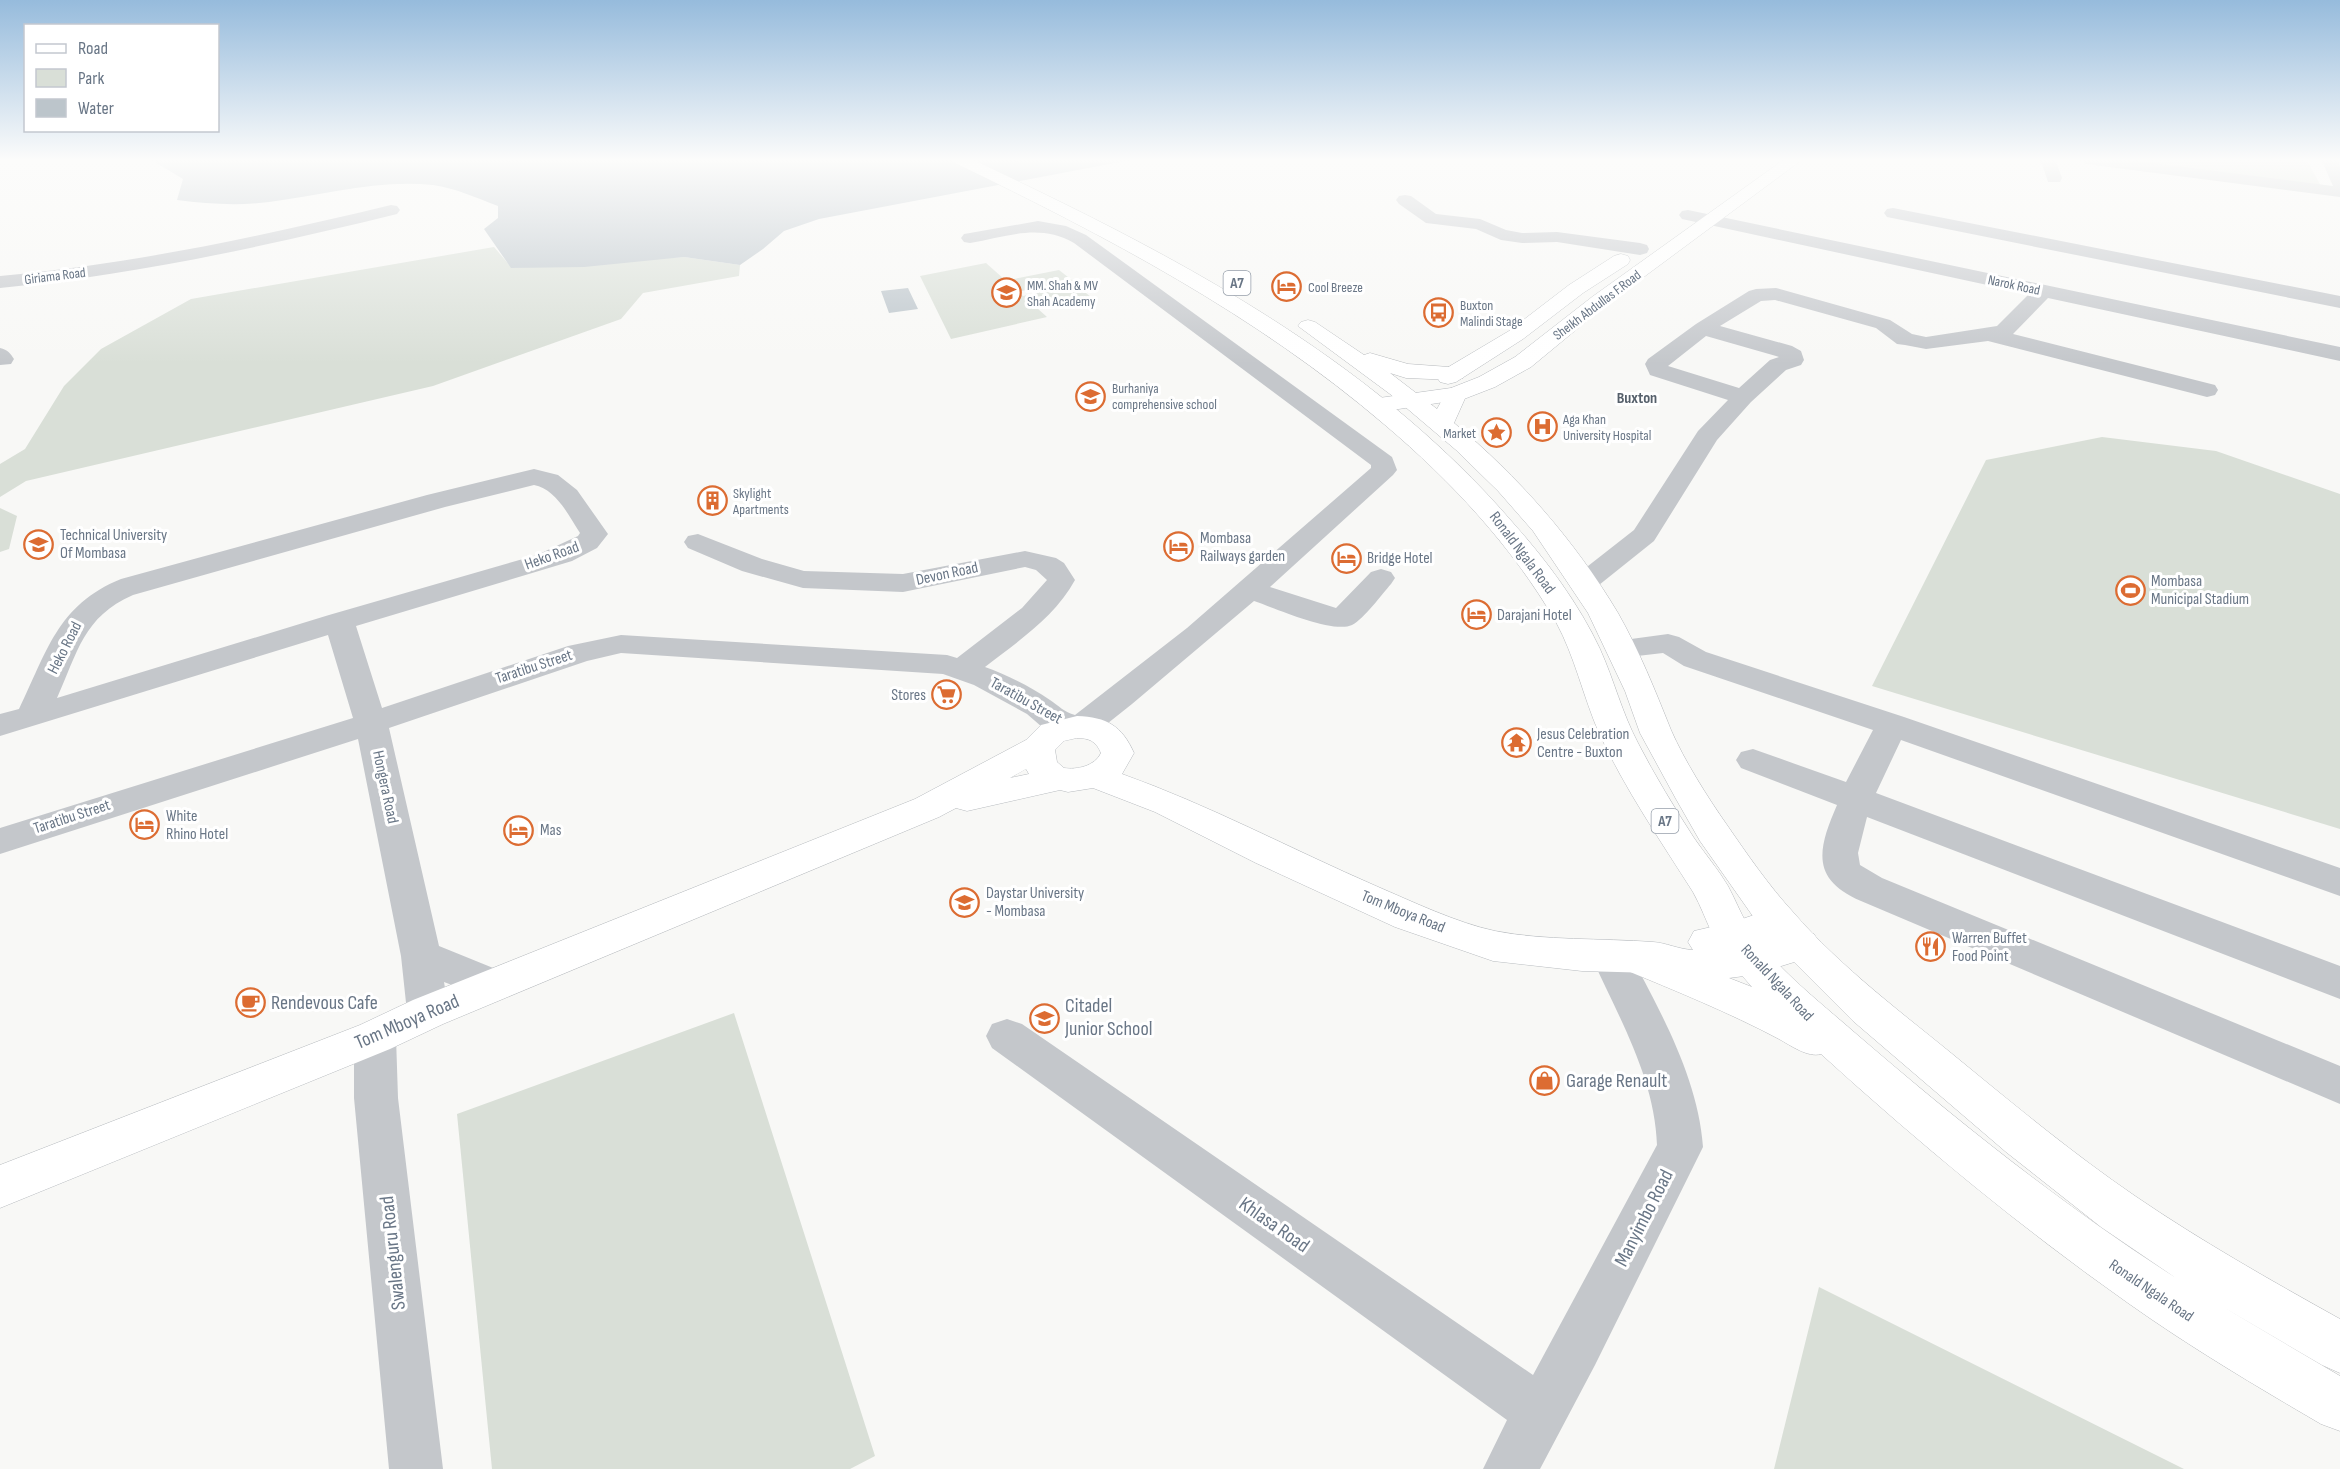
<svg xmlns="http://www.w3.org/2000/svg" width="2340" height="1469" font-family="'Sofia Sans Condensed',sans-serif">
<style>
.green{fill:#d9dfd7}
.water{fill:#bcc5cb}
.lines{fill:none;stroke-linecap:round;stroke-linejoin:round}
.major-casing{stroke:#b7bbbf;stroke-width:1}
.highway-casing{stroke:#b7babd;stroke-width:1}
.minor{fill:#c4c7cb;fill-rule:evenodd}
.major{fill:#fff;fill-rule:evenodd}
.highway{fill:#fff;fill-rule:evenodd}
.labels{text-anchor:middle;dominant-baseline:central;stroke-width:6;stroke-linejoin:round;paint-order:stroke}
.far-street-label{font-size:14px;fill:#697686;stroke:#fff}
.far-poi-label{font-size:14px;fill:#697686;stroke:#fff;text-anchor:start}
.shield{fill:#fff;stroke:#969faa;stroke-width:1.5}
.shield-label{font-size:15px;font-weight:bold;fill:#697686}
.far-quarter-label{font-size:16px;font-weight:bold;fill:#56606b;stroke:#fff}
.poi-label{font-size:16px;fill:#697686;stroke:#fff;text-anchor:start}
.street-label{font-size:16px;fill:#697686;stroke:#fff}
.near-poi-label{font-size:20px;fill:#697686;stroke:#fff;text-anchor:start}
.near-street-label{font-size:20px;fill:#697686;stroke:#fff}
</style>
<rect width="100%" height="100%" fill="#f8f8f6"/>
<path class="green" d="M2146,159H2306L2321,186L2147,163Z
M494,247L512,268L684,257L740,265L739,276L643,293L621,319L433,386L26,481L0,497V464L25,449L64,386L101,349L191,299Z
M986,263L1023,296L1076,285L1091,297L1037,308L1047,317L951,339L920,276Z
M1059,270L1073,281L1022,291L1009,280Z
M2102,437L2216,451L2340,494V829L1872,686L1986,460Z
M0,508L17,516L9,549L0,552Z
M734,1013L875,1456L850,1469H492L457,1114Z
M1819,1287L2184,1469H1774Z"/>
<path class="water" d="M150,159H1136L819,219L784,231L763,249L740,265L684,257L584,267L511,268L484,229L498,218V206C477,198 455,188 433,185C379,179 322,195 269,202C238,206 208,204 177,200L183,179Z
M908,288L918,309L889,313L881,291Z"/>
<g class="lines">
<defs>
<path id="major" d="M1785,159H1803L1606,305L1531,367L1495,387L1464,399L1379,412L1371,410L1367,405L1371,400L1379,398L1451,388L1479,377L1515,357L1592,297Z
M1621,254L1628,256L1630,260L1628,264L1583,293L1523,339L1456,382L1448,384L1440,382L1437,377L1440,372L1509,331L1569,285L1614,256Z
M1077,716C1107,717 1122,726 1134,753L1122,774C1209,805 1291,849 1376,886C1411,901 1457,923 1495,931C1546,941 1601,938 1653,942C1667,943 1677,949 1693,950L1688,942L1694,931L1733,922L1778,907L1792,912L1797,922L1792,932L1800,930L1814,934L1820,945L1814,956L1752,975L1698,982L1673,981L1653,973L1582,971L1493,961L1395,927L1256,863L1155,812L1093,788L1068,792L1060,790L967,811L956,808L939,817L443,1024L390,1049L0,1208V1165L360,1025L413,1000L915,799L1026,740L1041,725ZM1077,738C1089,738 1096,741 1101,753C1095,766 1077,770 1064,768L1057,762L1055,750L1064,741ZM1026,769L1029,774L1010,778Z"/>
<path id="highway" d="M951,159H971C1169,252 1369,355 1514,524C1547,561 1579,604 1600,649C1614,680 1622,713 1638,743C1655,776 1674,807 1694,838C1705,854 1718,869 1728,886C1735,899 1740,912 1747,924C1768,962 1821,1003 1854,1032C1956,1120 2062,1205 2176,1278L2101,1227L2006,1152L1853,1021L1764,932L1700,841L1676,799L1640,733L1625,691L1588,613L1533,531L1498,491L1456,450L1390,394L1298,326L1301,322L1308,320L1315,322L1364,355L1370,353L1408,364L1463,368L1466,373L1463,378L1455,380L1406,378L1390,373L1437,409L1448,389L1456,387L1464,389L1467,394L1454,423C1518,476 1575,541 1618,613C1639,650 1655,690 1671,730C1684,760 1708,798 1727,825C1747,854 1769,886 1793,912C1841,968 1905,1015 1962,1062C2018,1108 2075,1155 2135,1196C2201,1241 2270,1280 2340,1319V1373L2322,1365L2218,1304L2340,1376V1431L2321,1424C2256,1386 2190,1347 2128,1303C2020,1227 1919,1143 1821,1054C1808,1058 1790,1045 1779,1039C1728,1012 1676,991 1623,969L1617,958L1623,947L1637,942L1752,987C1738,971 1724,955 1713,935C1706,921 1701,906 1693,892C1660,840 1625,789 1599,733C1583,696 1575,657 1556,622C1512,546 1451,481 1385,425C1255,314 1106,236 953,162Z"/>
</defs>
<use href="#major" class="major-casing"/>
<use href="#highway" class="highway-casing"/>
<path class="minor" d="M2037,159H2055L2062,178L2060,182H2048L2042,164Z
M2078,159H2121L2333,186L2321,159H2337L2340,166V197L2086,164Z
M1405,195L1411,196L1436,214L1480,219L1506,230L1522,233L1557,232L1640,243L1647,245L1649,249L1647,253L1640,255L1557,242L1522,243L1501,240L1476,229L1426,223L1399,204L1396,200L1399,196Z
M391,205L397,206L400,210L397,214C266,246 135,275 0,288V276C133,264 262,236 391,205Z
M1893,208L2340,296V308L1887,217L1884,213L1887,209Z
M1688,210L2340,347V361L2048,298L2013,334L2215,385L2218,390L2215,395L2207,397L1988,341L1926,349L1905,345L1897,344L1876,328L1775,300L1761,301L1720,326L1792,346L1801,351L1804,360L1801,365L1786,370L1751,402L1717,440L1654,541L1594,589L1584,592L1574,589L1570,583L1574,577L1634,530L1698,431L1728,400L1650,375L1645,364L1648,359L1696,324L1749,291L1756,289L1776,288L1890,320L1912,334L1926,337L1997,326L2029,294L1682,219L1679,215L1682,211ZM1706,336L1776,356L1779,357L1770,360L1739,388L1668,366Z
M1038,221L1066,226L1086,235L1392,457L1397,470L1393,475L1270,587L1336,608L1371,572L1381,569L1391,572L1395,578L1391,584C1382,594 1364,619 1352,625C1333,634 1275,608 1254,601L1132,704L1093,735L1081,738L1042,727L1027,714L974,685L943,674L621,653L587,661L389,728L439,946L508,974L514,985L508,996L494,1001L444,982L449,1012L443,1024L428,1029L413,1024L407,1012L401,956L358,739L0,854V828L353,718L328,635L0,736V714L19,709C47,652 57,605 121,579L427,495L534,469L558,475L577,490L608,534L597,548L572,561L356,626L382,708L568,646L621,635L947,655L957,658L1022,608L1047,580L1036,570L1025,567L903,592L803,588L742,571L688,548L684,542L688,536L698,534L762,559L804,571L903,574L1025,551L1056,558L1064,563L1075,580C1055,617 1017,642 985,667C1007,675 1031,687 1050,700C1059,706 1064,712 1075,715L1187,628L1371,468V465L1074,243C1039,223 1007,237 970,243L964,242L961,238L964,234L970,233ZM534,485C556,489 569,516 580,533L578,536L537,555L329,615L57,698C78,652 83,617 133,595L445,507Z
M0,348C8,350 10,353 14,359L11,364L0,365Z
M1668,634L1679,637L1706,652L1904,717L2340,868V896L1901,740L1876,793L2340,966V999L1867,817L1858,853L1860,865L1882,878L2340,1066V1104L1861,901C1810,879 1818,849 1837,805L1741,768L1736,760L1741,752L1753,749L1846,782L1873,730L1684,666L1663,653L1620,658L1609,656L1605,649L1609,642Z
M1611,940L1625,945C1658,1007 1698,1076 1703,1147L1595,1365L1540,1469H1483L1507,1420L992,1048L986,1036L992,1024L1007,1019L1022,1024L1533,1375L1657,1145C1655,1078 1618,1016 1591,956L1597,945Z
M375,1020L390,1025L396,1037L398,1098L443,1469H389L354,1098V1037L360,1025Z"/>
<use href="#major" class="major"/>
<use href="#highway" class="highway"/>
</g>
<linearGradient id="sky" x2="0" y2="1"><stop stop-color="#96bbdc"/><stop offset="0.44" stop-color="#fcfcfb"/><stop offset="1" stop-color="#fcfcfb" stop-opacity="0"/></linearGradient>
<rect width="2340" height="364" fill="url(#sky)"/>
<defs>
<symbol id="hotel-ring" viewBox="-11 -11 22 22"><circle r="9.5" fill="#fff" stroke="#dc6c32" stroke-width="1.5"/><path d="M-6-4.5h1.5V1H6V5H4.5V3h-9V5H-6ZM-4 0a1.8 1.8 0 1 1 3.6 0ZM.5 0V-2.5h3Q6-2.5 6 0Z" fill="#dc6c32"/></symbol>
<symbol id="school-ring" viewBox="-11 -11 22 22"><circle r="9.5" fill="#fff" stroke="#dc6c32" stroke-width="1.5"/><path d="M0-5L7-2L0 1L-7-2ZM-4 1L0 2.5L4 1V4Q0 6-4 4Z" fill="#dc6c32"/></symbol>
<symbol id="bus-ring" viewBox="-11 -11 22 22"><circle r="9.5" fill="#fff" stroke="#dc6c32" stroke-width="1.5"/><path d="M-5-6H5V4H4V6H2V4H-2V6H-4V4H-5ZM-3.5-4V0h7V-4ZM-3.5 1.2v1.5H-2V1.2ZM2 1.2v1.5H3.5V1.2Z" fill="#dc6c32"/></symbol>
<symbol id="hospital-ring" viewBox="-11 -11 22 22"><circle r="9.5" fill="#fff" stroke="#dc6c32" stroke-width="1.5"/><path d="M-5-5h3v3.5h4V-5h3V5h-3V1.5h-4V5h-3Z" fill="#dc6c32"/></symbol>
<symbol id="sight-ring" viewBox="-11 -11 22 22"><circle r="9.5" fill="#fff" stroke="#dc6c32" stroke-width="1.5"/><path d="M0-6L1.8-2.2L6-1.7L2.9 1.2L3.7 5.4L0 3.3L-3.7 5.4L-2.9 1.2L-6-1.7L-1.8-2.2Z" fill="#dc6c32"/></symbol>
<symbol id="building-ring" viewBox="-11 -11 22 22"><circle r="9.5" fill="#fff" stroke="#dc6c32" stroke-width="1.5"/><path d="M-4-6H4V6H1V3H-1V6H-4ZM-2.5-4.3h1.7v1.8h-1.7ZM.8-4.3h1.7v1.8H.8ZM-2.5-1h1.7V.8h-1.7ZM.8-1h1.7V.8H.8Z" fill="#dc6c32"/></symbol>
<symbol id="university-ring" viewBox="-11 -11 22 22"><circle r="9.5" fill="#fff" stroke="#dc6c32" stroke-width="1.5"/><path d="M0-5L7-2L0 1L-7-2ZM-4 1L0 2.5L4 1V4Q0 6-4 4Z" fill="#dc6c32"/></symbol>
<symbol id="stadium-ring" viewBox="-11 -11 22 22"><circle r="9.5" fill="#fff" stroke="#dc6c32" stroke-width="1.5"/><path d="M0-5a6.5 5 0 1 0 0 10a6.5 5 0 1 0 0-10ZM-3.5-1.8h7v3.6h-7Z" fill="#dc6c32"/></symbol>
<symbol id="supermarket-ring" viewBox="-11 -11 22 22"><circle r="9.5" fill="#fff" stroke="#dc6c32" stroke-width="1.5"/><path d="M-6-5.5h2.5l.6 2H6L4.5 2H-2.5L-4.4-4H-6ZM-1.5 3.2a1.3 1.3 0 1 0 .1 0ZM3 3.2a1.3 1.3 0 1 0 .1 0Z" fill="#dc6c32"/></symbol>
<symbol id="temple-ring" viewBox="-11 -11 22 22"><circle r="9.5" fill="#fff" stroke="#dc6c32" stroke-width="1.5"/><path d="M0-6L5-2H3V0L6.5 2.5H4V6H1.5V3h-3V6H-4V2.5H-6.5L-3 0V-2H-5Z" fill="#dc6c32"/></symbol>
<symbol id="restaurant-ring" viewBox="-11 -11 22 22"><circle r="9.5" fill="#fff" stroke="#dc6c32" stroke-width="1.5"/><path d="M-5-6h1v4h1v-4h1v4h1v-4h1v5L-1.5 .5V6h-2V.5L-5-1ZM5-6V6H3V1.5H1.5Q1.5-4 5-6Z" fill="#dc6c32"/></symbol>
<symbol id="cafe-ring" viewBox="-11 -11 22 22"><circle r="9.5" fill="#fff" stroke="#dc6c32" stroke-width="1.5"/><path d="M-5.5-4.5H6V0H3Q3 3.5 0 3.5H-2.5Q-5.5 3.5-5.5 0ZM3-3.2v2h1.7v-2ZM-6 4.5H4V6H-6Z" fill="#dc6c32"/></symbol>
<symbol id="shop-ring" viewBox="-11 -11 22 22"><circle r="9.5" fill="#fff" stroke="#dc6c32" stroke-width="1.5"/><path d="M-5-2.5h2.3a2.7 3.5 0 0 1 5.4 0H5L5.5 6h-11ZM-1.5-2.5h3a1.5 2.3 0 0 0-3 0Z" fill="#dc6c32"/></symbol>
</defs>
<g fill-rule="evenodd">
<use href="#hotel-ring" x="1270" y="270" width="33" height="33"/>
<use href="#school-ring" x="990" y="276" width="33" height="33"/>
<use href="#bus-ring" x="1422" y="296" width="33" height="33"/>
<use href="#school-ring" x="1074" y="380" width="33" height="33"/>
<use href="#hospital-ring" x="1526" y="410" width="33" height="33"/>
<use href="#sight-ring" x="1480" y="416" width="33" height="33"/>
<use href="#building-ring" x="696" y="484" width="33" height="33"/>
<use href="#university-ring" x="22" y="528" width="33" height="33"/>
<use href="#hotel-ring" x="1162" y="530" width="33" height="33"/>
<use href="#hotel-ring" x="1330" y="542" width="33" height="33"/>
<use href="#stadium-ring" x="2114" y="574" width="33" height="33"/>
<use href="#hotel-ring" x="1460" y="598" width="33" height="33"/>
<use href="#supermarket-ring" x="930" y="678" width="33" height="33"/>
<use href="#temple-ring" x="1500" y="726" width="33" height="33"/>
<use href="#hotel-ring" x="128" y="808" width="33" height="33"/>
<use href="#hotel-ring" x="502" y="814" width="33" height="33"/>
<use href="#school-ring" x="948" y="886" width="33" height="33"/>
<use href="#restaurant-ring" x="1914" y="930" width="33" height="33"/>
<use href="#cafe-ring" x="234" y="986" width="33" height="33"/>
<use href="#school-ring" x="1028" y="1002" width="33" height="33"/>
<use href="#shop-ring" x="1528" y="1064" width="33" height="33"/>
</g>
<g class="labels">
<g class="far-street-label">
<text transform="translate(55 276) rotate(-7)">Giriama Road</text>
<text transform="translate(2014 285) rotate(12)">Narok Road</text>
<text transform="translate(1597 305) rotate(-37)">Sheikh Abdullas F.Road</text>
</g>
<g class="far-poi-label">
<text x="1027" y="285">MM. Shah &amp; MV<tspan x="1027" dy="16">Shah Academy</tspan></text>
<text x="1308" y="287">Cool Breeze</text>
<text x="1460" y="305">Buxton<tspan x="1460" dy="16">Malindi Stage</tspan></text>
<text x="1112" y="388">Burhaniya<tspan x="1112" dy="16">comprehensive school</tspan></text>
<text x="1563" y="419">Aga Khan<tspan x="1563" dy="16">University Hospital</tspan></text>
<text x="1476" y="433" text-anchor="end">Market</text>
<text x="733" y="493">Skylight<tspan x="733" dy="16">Apartments</tspan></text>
</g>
<g class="shield">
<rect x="1223.5" y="271" width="27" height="24" rx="4.5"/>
<rect x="1651.5" y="809" width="27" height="24" rx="4.5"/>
</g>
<g class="shield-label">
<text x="1237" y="283">A7</text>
<text x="1665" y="821">A7</text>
</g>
<g class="far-quarter-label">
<text x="1637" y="398">Buxton</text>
</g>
<g class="poi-label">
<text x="60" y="535">Technical University<tspan x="60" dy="18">Of Mombasa</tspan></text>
<text x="1200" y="538">Mombasa<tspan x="1200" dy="18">Railways garden</tspan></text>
<text x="1367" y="558">Bridge Hotel</text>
<text x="2151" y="581">Mombasa<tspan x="2151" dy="18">Municipal Stadium</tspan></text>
<text x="1497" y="615">Darajani Hotel</text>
<text x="926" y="695" text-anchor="end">Stores</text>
<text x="1537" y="734">Jesus Celebration<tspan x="1537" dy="18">Centre - Buxton</tspan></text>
<text x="166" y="816">White<tspan x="166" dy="18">Rhino Hotel</tspan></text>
<text x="540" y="830">Mas</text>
<text x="986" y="893">Daystar University<tspan x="986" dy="18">- Mombasa</tspan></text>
<text x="1952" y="938">Warren Buffet<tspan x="1952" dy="18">Food Point</tspan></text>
</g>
<g class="street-label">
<text transform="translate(1522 553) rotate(53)">Ronald Ngala Road</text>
<text transform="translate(552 556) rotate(-20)">Heko Road</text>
<text transform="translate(947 574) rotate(-12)">Devon Road</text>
<text transform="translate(65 648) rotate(-63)">Heko Road</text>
<text transform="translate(534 667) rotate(-18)">Taratibu Street</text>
<text transform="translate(1026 701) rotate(29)">Taratibu Street</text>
<text transform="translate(385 787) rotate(78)">Hongera Road</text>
<text transform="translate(72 817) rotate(-18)">Taratibu Street</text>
<text transform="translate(1403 912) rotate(22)">Tom Mboya Road</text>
<text transform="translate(1777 983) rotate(47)">Ronald Ngala Road</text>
<text transform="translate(2151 1291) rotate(34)">Ronald Ngala Road</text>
</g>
<g class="near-poi-label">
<text x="271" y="1003">Rendevous Cafe</text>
<text x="1065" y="1006">Citadel<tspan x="1065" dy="23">Junior School</tspan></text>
<text x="1566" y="1081">Garage Renault</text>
</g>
<g class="near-street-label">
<text transform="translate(407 1022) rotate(-23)">Tom Mboya Road</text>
<text transform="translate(1644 1218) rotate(-63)">Manyimbo Road</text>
<text transform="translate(1274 1225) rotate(35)">Khlasa Road</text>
<text transform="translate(393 1253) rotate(-96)">Swalenguru Road</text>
</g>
</g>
<rect x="24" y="24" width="195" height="108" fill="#ffffff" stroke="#c3c8cf" stroke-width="1.5"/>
<rect x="36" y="44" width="30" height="9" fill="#ffffff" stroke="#c3c8cf" stroke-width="1.5"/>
<text x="78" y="54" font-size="18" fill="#697686">Road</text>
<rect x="36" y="69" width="30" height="18" fill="#d9dfd7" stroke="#c3c8cf" stroke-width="1.5"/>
<text x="78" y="84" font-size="18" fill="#697686">Park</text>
<rect x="36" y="99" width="30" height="18" fill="#bcc5cb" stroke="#c3c8cf" stroke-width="1.5"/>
<text x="78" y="114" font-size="18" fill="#697686">Water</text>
</svg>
